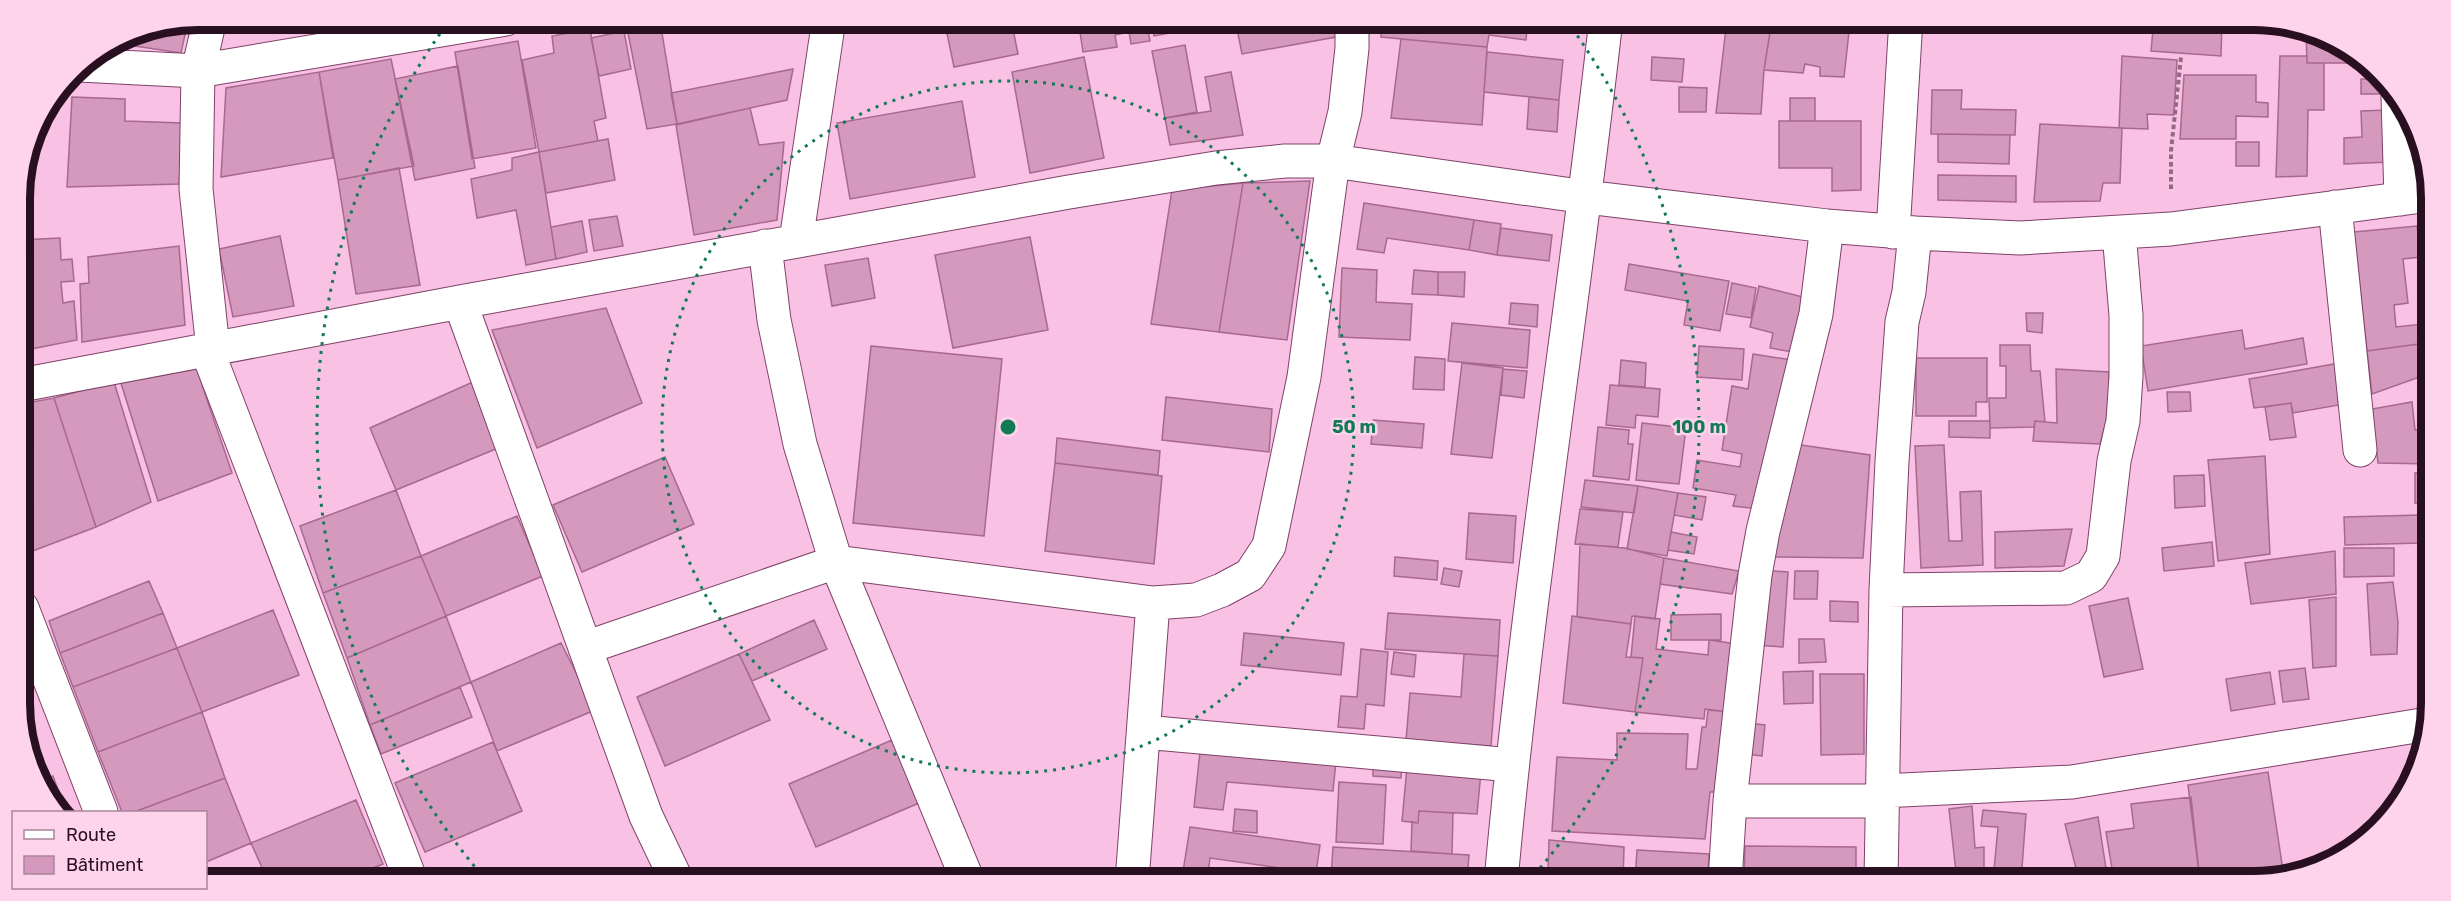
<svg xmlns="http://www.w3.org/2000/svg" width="2451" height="901" font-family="Rubik,sans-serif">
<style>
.building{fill:#d499bd;stroke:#a86890;stroke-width:1.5}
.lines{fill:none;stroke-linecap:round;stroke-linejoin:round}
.minor-casing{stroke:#7e4269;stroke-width:35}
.path{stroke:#926982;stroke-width:4;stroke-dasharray:4.5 3;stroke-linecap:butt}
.minor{stroke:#fff;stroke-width:33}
.ring{fill:none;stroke:#127b55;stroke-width:3;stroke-dasharray:3 6}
.rim{fill:none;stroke:#291020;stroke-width:8}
.centre{fill:#127b55;stroke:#fed3ec;stroke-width:3}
.ring-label{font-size:18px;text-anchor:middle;font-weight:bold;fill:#127b55;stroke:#fed3ec;stroke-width:5;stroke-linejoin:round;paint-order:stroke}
</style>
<rect width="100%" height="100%" fill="#f9c1e3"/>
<path class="building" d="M944,19H1011L1018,54L954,67Z
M1078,19H1146L1150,41L1131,44L1129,32L1115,35L1117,47L1083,52Z
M1151,19H1229L1230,22L1154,36Z
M1235,19H1336V37L1242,54Z
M1382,19H1528L1526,40L1489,35L1487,47L1381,37Z
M1655,19H1684L1683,33L1654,30Z
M1772,19L1850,23L1844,77L1820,76V67L1805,64L1803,73L1764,70Z
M1810,19H1870L1869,26Z
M1962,19H2027L2026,29L1961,26Z
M2154,19H2222L2221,56L2151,51Z
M188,21L181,53L115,43L130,33Z
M661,27L677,124L647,129L628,33Z
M1726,28L1770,33L1764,70L1761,114L1716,113Z
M2306,28L2310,29L2361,63H2307Z
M590,29L606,118L594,121L598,141L539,152L522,60L554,53L552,36Z
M624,31L631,69L599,76L591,38Z
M1401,39L1487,47L1482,125L1391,118Z
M518,41L536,148L472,159L455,52Z
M1185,45L1197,112L1165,118L1152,51Z
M1487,52L1563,60L1559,100L1484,92Z
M2122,56L2177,60L2174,115L2147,114L2148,129L2119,128Z
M2280,56H2307V63H2324V110H2308L2307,176L2276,177Z
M1084,57L1104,158L1030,173L1012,72Z
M1652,57L1684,59L1682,82L1651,80Z
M391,59L414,166L338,180L319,72Z
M458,66L475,168L415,180L395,79Z
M793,69L787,100L677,124L671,93Z
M319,72L333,158L221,177L226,88Z
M1231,72L1243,135L1170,145L1165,118L1211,111L1205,77Z
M2184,75H2256V102L2268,103V117L2236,116V139H2180Z
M2361,79H2385L2387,80V94H2361Z
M1679,87L1707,88L1706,112H1679Z
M1932,90H1962L1961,109L2016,110L2015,135L1931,134Z
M72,97L125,99V121L183,123L179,184L67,187Z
M1529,97L1559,100L1557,132L1527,129Z
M1790,98H1815V121H1790Z
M962,101L975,177L850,199L837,123Z
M750,108L759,145L784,142L777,220L694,235L676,125Z
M2388,110L2390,162L2344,164V138L2362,137L2361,111Z
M1779,121H1861V190L1832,191V168H1779Z
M2414,123L2425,159L2417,160Z
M2040,124L2122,128L2120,183H2103L2100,201L2034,202Z
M1938,134L2010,135L2009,164L1938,162Z
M608,139L615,180L546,193L539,152Z
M2236,142H2259V166H2236Z
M539,152L556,259L526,265L516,210L477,218L471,179L512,170V158Z
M399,168L420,285L356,294L338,180Z
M1938,175L2016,176V202L1938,200Z
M1310,181L1287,340L1219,332L1243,183Z
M1243,183L1219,332L1151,324L1172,190Z
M1364,203L1474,220L1469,250L1387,238L1384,253L1357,249Z
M617,216L623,246L594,251L589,220Z
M1474,220L1501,224L1497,255L1469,250Z
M582,221L587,252L556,259L551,227Z
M2417,226L2421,257L2403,259L2408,303L2394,305L2396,327L2423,324L2426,343L2367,351L2354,232Z
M1501,228L1552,235L1549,261L1497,255Z
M280,236L294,306L233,317L219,249Z
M1030,237L1048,330L953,348L935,255Z
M60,238L61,260L72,259L74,281L61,282L63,303L74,301L77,340L21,351L20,240Z
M179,246L185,325L82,342L80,284L89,283L88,257Z
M868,258L875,298L832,306L825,265Z
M1629,264L1729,281L1720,331L1684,325L1688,301L1625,290Z
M1342,268L1377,270L1376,302L1412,304L1410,340L1339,337Z
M1414,270L1438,272V295L1412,294Z
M1438,272H1465L1464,297L1438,295Z
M1732,283L1756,288L1751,318L1726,314Z
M1759,286L1807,298L1793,352L1770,348L1773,333L1750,327Z
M1511,303L1538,305L1537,327L1509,324Z
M606,308L642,403L537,448L492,330Z
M2026,313H2043L2042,333L2027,331Z
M1452,323L1530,330L1527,368L1448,361Z
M2242,330L2245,349L2303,338L2307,364L2148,391L2141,346Z
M2426,343L2428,374L2372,394L2367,351Z
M2000,345H2030L2031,371H2040L2045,422L2035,421L2034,427L1990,428L1989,398H2006V366H2000Z
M871,346L1002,359L984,536L853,523Z
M1699,346L1744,349L1742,380L1697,377Z
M1753,354L1792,360L1759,509L1733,506L1736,495L1693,488L1697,460L1740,467L1742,454L1722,450L1732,386L1748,389Z
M1415,357L1445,359L1444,390L1413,389Z
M1916,358H1987V402H1976V416H1916Z
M1621,360L1646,363L1645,387L1619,385Z
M1462,363L1503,368L1492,458L1451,454Z
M2340,363L2345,404L2293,413L2291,403L2254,408L2249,379Z
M196,367L232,473L158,501L120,380Z
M1503,369L1527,371L1524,398L1501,395Z
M2056,369L2109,372V412L2100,444L2033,441L2035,421L2057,423Z
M475,381L503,446L396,490L370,428Z
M114,382L151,502L96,527L54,398Z
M1610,385L1660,389L1658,417L1636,415L1635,428L1606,425Z
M2167,392H2190L2191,411L2168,412Z
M1166,397L1272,409L1269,452L1162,440Z
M54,398L96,527L30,552L22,527L21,404Z
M2412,402L2415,430H2431V464L2378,463L2372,409Z
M2291,403L2296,437L2270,440L2265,407Z
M1373,420L1424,424L1422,448L1371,444Z
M1949,421H1990V438L1949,437Z
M1642,423L1686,428L1679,484L1636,480Z
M1598,427L1629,430L1628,444H1633L1629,480L1593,476Z
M1057,438L1160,451L1158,475L1055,463Z
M1794,444L1870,455L1863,558L1773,557Z
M1944,445L1949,541H1962L1960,492L1981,491L1983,565L1921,568L1915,446Z
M2265,456L2270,554L2218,561L2208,460Z
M665,457L694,524L582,572L553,505Z
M1055,463L1162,476L1154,564L1045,551Z
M2431,472V503H2415V473Z
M2204,475L2205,506L2175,508L2174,476Z
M1585,480L1638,486L1634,513L1581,507Z
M1638,486L1678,493L1667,556L1627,549Z
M396,490L421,556L323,593L300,526Z
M1678,493L1706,497L1702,520L1674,515Z
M1580,509L1623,512L1618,547L1575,544Z
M1469,513L1516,516L1513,563L1466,559Z
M2421,515L2422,543L2345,545L2344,517Z
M517,516L543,576L446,616L421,556Z
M2072,529L2064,566L1995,568V532Z
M1671,532L1697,537L1694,554L1668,550Z
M2212,542L2214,566L2164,571L2162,548Z
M1580,544L1625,548L1664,558L1655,619L1632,616L1631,624L1577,617Z
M2344,548H2394V576L2344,577Z
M2335,551L2336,594L2251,604L2245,563Z
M421,556L446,616L347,658L323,593Z
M1395,557L1438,561L1437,580L1394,576Z
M1664,558L1739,571L1732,594L1660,584Z
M1444,568L1462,571L1459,587L1441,584Z
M2431,568V585L2424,586L2422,569Z
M1762,570L1788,572L1783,647L1756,645Z
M1795,571H1818L1817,599H1794Z
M149,581L163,613L60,653L49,621Z
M2393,582L2398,622L2397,654L2371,655L2367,584Z
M2336,597V666L2313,668L2309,600Z
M2128,598L2143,669L2104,677L2089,606Z
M1830,601L1858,602V622L1830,621Z
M273,610L299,675L202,712L177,648Z
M163,613L177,648L73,687L60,653Z
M1388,613L1500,620L1498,656L1385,649Z
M1721,614V640H1671V615Z
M446,616L471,682L370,725L347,658Z
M1572,616L1631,624L1626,657L1643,658L1635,712L1563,703Z
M1635,616L1660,619L1656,649L1708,655L1709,640L1737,644L1731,712L1705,709L1704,719L1635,712L1643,658L1631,657Z
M814,620L827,649L752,681L739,654Z
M1244,633L1344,643L1341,675L1241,665Z
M1799,639H1824L1826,662L1799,663Z
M561,643L595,710L497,751L471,682Z
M177,648L202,712L98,752L73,687Z
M1361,649L1388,652L1384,706L1366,704L1364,729L1338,727L1341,696L1357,697Z
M1394,652L1416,655L1414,677L1391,674Z
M739,654L770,720L665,766L637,697Z
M1464,654L1498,656L1491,746L1406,740L1410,693L1461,697Z
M2305,668L2309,699L2283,702L2279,671Z
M1813,671V703L1784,704L1783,672Z
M2270,672L2275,704L2231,711L2226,679Z
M1820,674H1864V754L1821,755Z
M460,687L472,717L381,754L370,725Z
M1708,710L1731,712L1722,792H1710L1705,839L1552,831L1557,757L1617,760V733L1688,734L1686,769H1697L1702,727H1706Z
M202,712L225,778L134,812H122L98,752Z
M1748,723L1765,725L1762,756L1745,754Z
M892,740L919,803L816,847L789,784Z
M493,742L522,811L425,852L395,783Z
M1200,752L1336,761L1333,791L1227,782L1223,810L1194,807Z
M1373,758L1402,759L1401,778L1373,776Z
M1407,767L1481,772L1477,814L1419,811L1418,823L1402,821Z
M2268,772L2284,877L2264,881H2200L2188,785Z
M53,776L66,812H60L44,780Z
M225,778L251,843L206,862V812H134Z
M1339,782L1386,785L1383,844L1336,842Z
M2191,797L2200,881H2114L2106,832L2134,828L2131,804Z
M356,800L383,864L341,881H268L251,843Z
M1972,806L1975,848L1984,847V881H1957L1949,809Z
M1235,809L1257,811V833L1233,831Z
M1983,810L2026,814L2021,881H1993L1998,827L1981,826Z
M1419,811L1453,813L1452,854L1411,851L1412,822L1418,823Z
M2098,817L2108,881H2079L2065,824Z
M1190,827L1320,845L1316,873L1210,858L1207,881L1182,878Z
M1549,840L1624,847L1623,881H1562L1563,876L1548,875Z
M1745,846L1856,847V881H1744Z
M1333,847L1469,855L1467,881H1372L1331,878Z
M1637,850L1709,854L1708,881H1635Z
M1285,876H1322L1321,881H1284Z
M1328,878L1373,880L1372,881H1328Z"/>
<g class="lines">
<defs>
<path id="minor" d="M210,19L198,71L196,189L213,349
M79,65L198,71L506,19
M2398,97L2401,199
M2335,207L2360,450
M1893,232L1906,19
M796,241L829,19
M765,246L774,320L800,444L836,562L968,881
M460,302L646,816L677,881
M207,350L411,881
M21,385L460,302L1069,192L1216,168L1285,161H1333L1586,197L1827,226L1915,233L2020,238L2171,229L2430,195
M1886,590L2066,588L2091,576L2103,556L2114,461L2123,421L2126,376V315L2119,233
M22,608L101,812
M585,648L836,562L1153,603L1196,600L1222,590L1250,575L1269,546L1304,377L1333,161L1345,112L1352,48V19
M1144,732L1512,765
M1881,791L2072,782L2428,724
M1730,801H1881
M1132,881L1153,603
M1501,881C1527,593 1574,307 1606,19
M1725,881L1730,801L1755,575L1763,531L1816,314L1827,226
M1881,881L1886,590L1892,461L1902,322L1909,292L1915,233"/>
</defs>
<use href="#minor" class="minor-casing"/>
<path class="path" d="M2171,189V151L2181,57"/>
<use href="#minor" class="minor"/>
</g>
<g class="ring">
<circle cx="1008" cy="427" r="346"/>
<path d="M486 880A691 691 0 0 1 449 21M1567 21A691 691 0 0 1 1530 880"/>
</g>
<path d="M0 0H2451V901H0ZM198 30H2253A168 168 0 0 1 2421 198V703A168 168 0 0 1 2253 871H198A168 168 0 0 1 30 703V198A168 168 0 0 1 198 30Z" fill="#fed3ec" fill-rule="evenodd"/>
<path class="rim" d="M198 30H2253A168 168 0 0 1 2421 198V703A168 168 0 0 1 2253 871H198A168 168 0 0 1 30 703V198A168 168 0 0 1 198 30Z"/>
<circle cx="1008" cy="427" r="9" class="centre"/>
<g class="ring-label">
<text x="1354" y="433">50 m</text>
<text x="1699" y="433">100 m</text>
</g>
<rect x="12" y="811" width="195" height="78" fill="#fed3ec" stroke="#a9859a" stroke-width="1.5"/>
<rect x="24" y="830" width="30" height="9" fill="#ffffff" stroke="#a9859a" stroke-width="1.5"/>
<text x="66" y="841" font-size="18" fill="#291020">Route</text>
<rect x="24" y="856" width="30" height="18" fill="#d499bd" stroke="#a9859a" stroke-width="1.5"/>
<text x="66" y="871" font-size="18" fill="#291020">Bâtiment</text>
</svg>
